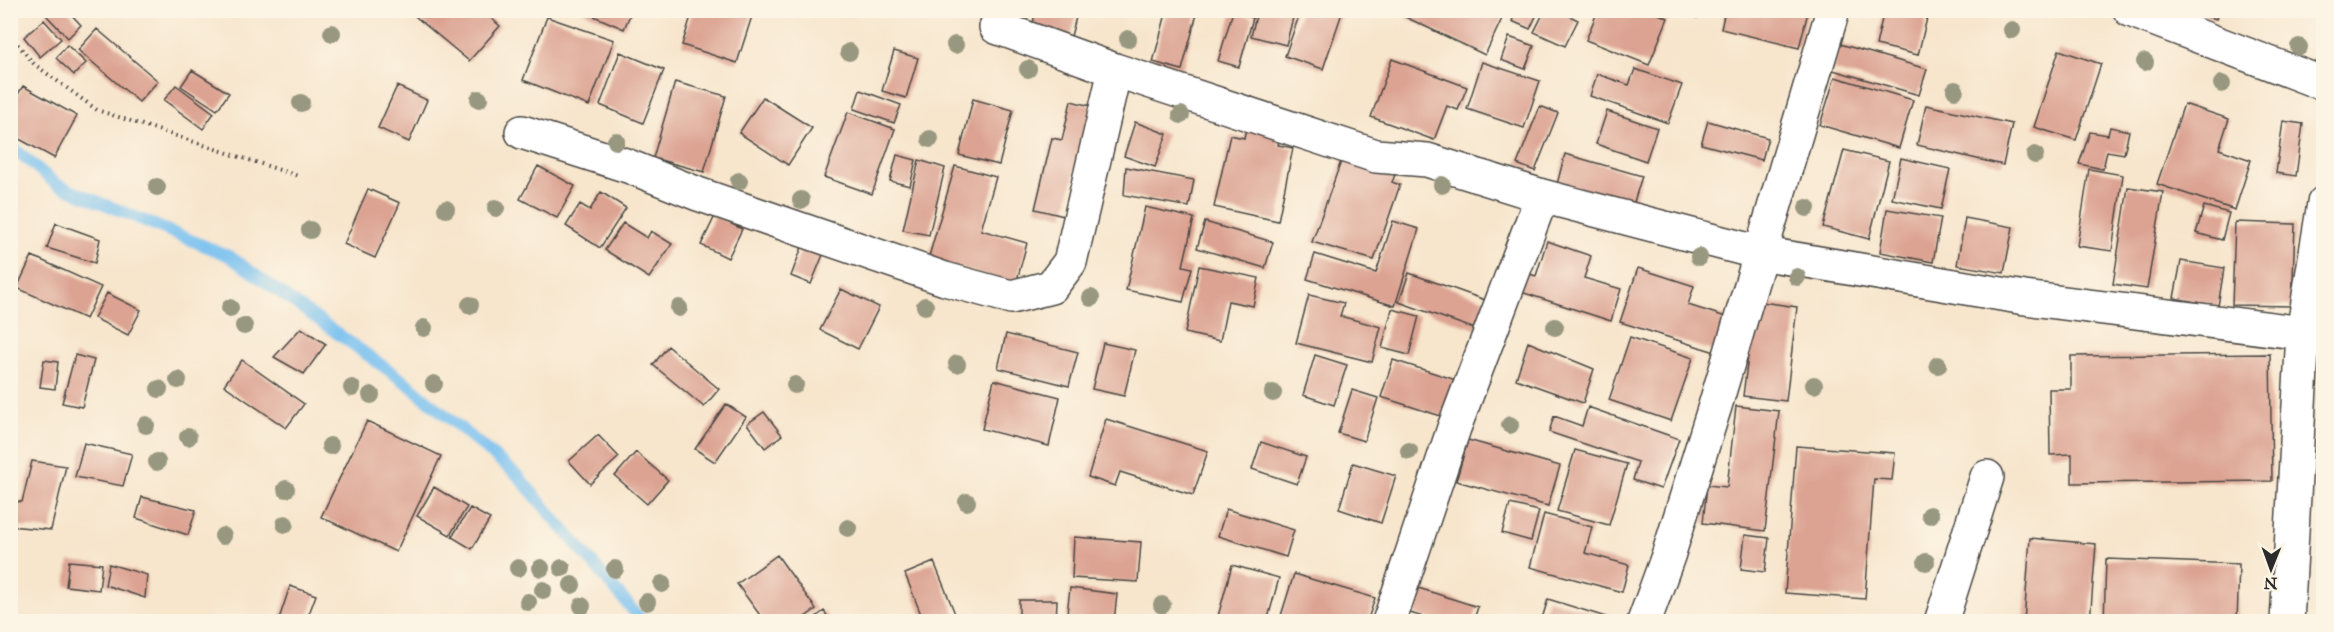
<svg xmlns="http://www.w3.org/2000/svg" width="2334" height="632" font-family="'IM FELL Great Primer',serif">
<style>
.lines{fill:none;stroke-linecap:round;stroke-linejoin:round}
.stream{stroke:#77c0f0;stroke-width:12}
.building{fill:#dca392}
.street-casing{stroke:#4a4743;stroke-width:36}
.path{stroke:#4a4743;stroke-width:4;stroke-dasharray:1.5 4.5;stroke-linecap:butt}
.street{stroke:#fff;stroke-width:33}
.tree{fill:#989880}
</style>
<rect width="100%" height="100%" fill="#fcf5e5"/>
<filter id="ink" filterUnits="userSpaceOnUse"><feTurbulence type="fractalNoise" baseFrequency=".0167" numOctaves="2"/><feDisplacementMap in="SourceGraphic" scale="12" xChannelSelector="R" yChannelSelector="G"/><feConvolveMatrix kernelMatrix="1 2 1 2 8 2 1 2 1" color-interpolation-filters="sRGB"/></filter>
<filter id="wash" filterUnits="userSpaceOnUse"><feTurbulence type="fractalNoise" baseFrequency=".008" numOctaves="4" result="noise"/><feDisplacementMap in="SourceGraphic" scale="24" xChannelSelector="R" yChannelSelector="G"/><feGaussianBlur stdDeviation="1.35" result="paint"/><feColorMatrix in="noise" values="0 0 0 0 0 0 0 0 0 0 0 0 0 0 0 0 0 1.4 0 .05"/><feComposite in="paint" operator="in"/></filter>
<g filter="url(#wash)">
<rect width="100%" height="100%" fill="#f7e5cc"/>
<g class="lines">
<path class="stream" d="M10,145L56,184L229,256L408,384L518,476L643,622"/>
</g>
<g id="blocks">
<path class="building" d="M51,10H67L81,25L68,38L46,15Z
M419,10H482L500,26L469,61L415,16Z
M580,10H632L624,29Z
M693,10H743L753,13L737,63L682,45Z
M1036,10H1078L1071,36L1032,27Z
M1167,10H1198L1182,70L1153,62Z
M1239,10H1295L1286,45L1251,36L1256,16Z
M1301,10H1343L1323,69L1285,56Z
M1398,10H1506L1485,55L1397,13Z
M1517,10H1539L1530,29L1512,21Z
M1545,10H1558L1578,20L1565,46L1534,32Z
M1598,10H1649L1668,18L1649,65L1586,40Z
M1676,10H1699L1697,18Z
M1725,10H1800L1808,12L1799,48L1721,29Z
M1884,10H1929L1918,55L1876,45Z
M2188,10H2219L2216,19Z
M1233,11L1253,18L1239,67L1218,61Z
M547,17L614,40L589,106L523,80Z
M44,20L61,39L40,57L24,37Z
M97,29L158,81L139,102L78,50Z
M1509,37L1534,46L1525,69L1501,60Z
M1840,44L1927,69L1919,95L1833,70Z
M67,45L86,63L74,75L56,58Z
M2059,50L2101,64L2076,140L2034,127Z
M894,51L918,58L906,98L882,91Z
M620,52L664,70L643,123L600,105Z
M1392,59L1467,87L1458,110L1447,106L1434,140L1371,117Z
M1482,62L1540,81L1524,128L1467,109Z
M1635,69L1682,85L1668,123L1590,96L1597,74L1629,85Z
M192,70L229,93L217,110L181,86Z
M1835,77L1913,100L1899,148L1820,125Z
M675,82L726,96L704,172L653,158Z
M176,85L214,113L203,129L164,100Z
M23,86L77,116L54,158L10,134V107Z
M397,86L427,100L409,142L378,128Z
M860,90L901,105L894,123L854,109Z
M763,97L812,128L788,165L739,133Z
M973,99L1013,110L999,165L959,155Z
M1071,101L1091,106L1064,216L1035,209L1052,138L1062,140Z
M2184,104L2229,119L2219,149L2251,160L2235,210L2157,184Z
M1926,105L2012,124L2003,165L1917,145Z
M1540,106L1558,113L1535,171L1517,164Z
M1607,111L1657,128L1646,161L1596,144Z
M848,112L895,129L872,194L824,177Z
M1708,121L1768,138L1762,160L1701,144Z
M2283,121L2303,124L2296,176L2276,173Z
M1135,122L1167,134L1155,167L1124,156Z
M1247,123L1282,130L1278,145L1293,148L1278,221L1214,207L1230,135L1244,138Z
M2110,127L2129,131L2124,154L2107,151L2103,169L2079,164L2090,132L2108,135Z
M1844,150L1889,161L1869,239L1823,227Z
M1565,154L1642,176L1633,205L1557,184Z
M897,155L916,160L910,186L890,181Z
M1343,156L1395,175L1392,182L1400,185L1374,260L1312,242Z
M1901,158L1950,169L1941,209L1892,199Z
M919,160L945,168L929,235L903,230Z
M538,166L575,186L557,218L520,199Z
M955,166L996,177L981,230L1027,243L1016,284L928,260Z
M1126,167L1194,180L1189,207L1124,195Z
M2089,169L2123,175L2112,251L2077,246Z
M2128,187L2163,192L2147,289L2113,284Z
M368,189L400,203L375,258L344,244Z
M601,192L626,208L600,248L566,226L580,204L590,210Z
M2204,206L2229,213L2222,240L2196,233Z
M1145,207L1194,218L1183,266L1192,268L1183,302L1126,290Z
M1887,209L1941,218L1933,262L1880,252Z
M715,216L742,229L728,258L701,245Z
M1965,218L2013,227L2004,273L1957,265Z
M1393,221L1419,229L1395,306L1307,279L1315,254L1376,273Z
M1205,222L1273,242L1265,268L1197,248Z
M2235,222L2295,224L2292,306L2232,305Z
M56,223L100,239L95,263L47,248Z
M623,223L647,238L651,231L672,244L649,278L605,250Z
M1547,241L1591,256L1584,278L1621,289L1611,321L1518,291L1524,272L1536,276Z
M802,247L823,255L811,284L791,276Z
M32,256L101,287L86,319L17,288Z
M2181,261L2224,268L2218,306L2174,298Z
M1199,266L1259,278L1253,306L1228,301L1220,341L1185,333Z
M1638,268L1694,286L1688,305L1726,317L1715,352L1620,322Z
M1409,273L1488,301L1478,330L1399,302Z
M841,289L879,307L858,349L820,330Z
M107,293L141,310L128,335L94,318Z
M1309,295L1344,303L1340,316L1381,327L1372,362L1296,343Z
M1755,301L1797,307L1786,401L1743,396Z
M1392,309L1419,316L1409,355L1382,348Z
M301,328L326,344L304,374L274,357Z
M1006,334L1078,352L1069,386L998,368Z
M1630,337L1693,358L1671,421L1609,400Z
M1528,342L1594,369L1583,403L1516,379Z
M1103,343L1135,350L1124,396L1092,389Z
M668,346L719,389L704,407L653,365Z
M2270,354L2272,481L2072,483V454L2050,455L2049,389H2071V356Z
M75,355L94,360L82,407L62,403Z
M1315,355L1347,365L1334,405L1303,395Z
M44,360L58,362L55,389L40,387Z
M242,360L304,404L286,428L224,385Z
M1393,360L1456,380L1444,417L1381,397Z
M994,380L1060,397L1049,446L982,429Z
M1352,390L1378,398L1364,441L1338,433Z
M726,404L746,417L715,462L695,449Z
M1736,406L1779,411L1765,531L1703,523L1707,485L1727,487Z
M1588,407L1679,439L1661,489L1633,480L1638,462L1549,432L1554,416L1582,426Z
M764,412L782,435L765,448L747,424Z
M1106,419L1208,451L1193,495L1120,472L1115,486L1088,477Z
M367,421L441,456L396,552L321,517Z
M598,435L619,457L590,484L569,461Z
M1468,440L1560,466L1548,506L1456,481Z
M1261,442L1306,457L1297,484L1252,469Z
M84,443L132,454L123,486L75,477Z
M1796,446L1895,453L1892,480L1874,479L1865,599L1785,593Z
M1575,450L1627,464L1609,525L1557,511Z
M636,452L668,480L647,504L615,476Z
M32,461L66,466L51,530L10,526L14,501L22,502Z
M1353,463L1396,476L1381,523L1339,509Z
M434,487L467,507L450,535L417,516Z
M142,497L196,510L188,535L136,518Z
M1510,504L1539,511L1531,541L1502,533Z
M470,508L490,519L472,549L452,537Z
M1226,509L1294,530L1286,557L1218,536Z
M1544,514L1592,527L1585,553L1629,565L1622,592L1530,567Z
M1745,535L1769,538L1765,572L1741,569Z
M1074,537L1141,542L1138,582L1072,578Z
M2030,538L2096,544L2090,622H2024Z
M777,555L816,609L798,622H765L737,584Z
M2106,559L2239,564L2237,622H2104Z
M69,561L102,564L99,590L66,586Z
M934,562L956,616L942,622H924L905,574Z
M109,564L147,575L145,598L105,585Z
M1232,565L1279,578L1267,622L1217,620Z
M1294,574L1375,598L1367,622H1279Z
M1409,585L1478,607L1473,622H1438L1401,610Z
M290,586L316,595L306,622H278Z
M1070,588L1117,594L1114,622H1066Z
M1548,599L1609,618L1608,622H1541Z
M1019,600H1057L1056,622H1019Z
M824,611L831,622H809Z"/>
</g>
</g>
<g filter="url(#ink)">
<use href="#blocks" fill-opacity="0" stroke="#4a4743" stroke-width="1.5"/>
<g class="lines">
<defs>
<path id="street" d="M2130,10L2324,84
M996,27L1115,70L1376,156L1427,160L1542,196L1760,253L2025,298L2303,333
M522,132L628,166L698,194L945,279L1011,297L1051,287L1070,262L1115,70
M1389,622L1454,428L1542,196
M1644,622L1668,556L1715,406L1833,10
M1941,622L1987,477
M2287,622L2303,333L2324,203"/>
</defs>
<use href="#street" class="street-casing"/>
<path class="path" d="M10,35L34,64L97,110L298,176"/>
<use href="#street" class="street"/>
</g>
<g class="tree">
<circle cx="2012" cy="30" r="9"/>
<circle cx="332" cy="33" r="9"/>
<circle cx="1128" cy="39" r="9"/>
<circle cx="955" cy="45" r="9"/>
<circle cx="2299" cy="47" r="9"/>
<circle cx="849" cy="52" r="9"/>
<circle cx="2145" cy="62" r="9"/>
<circle cx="1028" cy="69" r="9"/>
<circle cx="2222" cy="84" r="9"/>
<circle cx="1955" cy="90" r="9"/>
<circle cx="479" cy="99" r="9"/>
<circle cx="301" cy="103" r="9"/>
<circle cx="1181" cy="115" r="9"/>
<circle cx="930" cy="139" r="9"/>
<circle cx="616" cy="141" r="9"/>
<circle cx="2035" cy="155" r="9"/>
<circle cx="739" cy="181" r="9"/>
<circle cx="1442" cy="185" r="9"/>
<circle cx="157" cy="187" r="9"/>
<circle cx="801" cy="200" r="9"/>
<circle cx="496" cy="208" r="9"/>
<circle cx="1807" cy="208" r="9"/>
<circle cx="446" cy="209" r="9"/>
<circle cx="310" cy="230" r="9"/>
<circle cx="1699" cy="257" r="9"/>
<circle cx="1797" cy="277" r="9"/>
<circle cx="1091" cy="298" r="9"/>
<circle cx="470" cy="305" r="9"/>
<circle cx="925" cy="306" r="9"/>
<circle cx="230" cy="308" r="9"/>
<circle cx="679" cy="308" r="9"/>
<circle cx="244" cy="326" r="9"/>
<circle cx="1555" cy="327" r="9"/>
<circle cx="424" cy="328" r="9"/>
<circle cx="957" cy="364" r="9"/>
<circle cx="1938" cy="365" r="9"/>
<circle cx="178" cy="380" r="9"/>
<circle cx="434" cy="384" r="9"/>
<circle cx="795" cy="385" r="9"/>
<circle cx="1814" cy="385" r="9"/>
<circle cx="352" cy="388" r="9"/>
<circle cx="159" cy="389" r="9"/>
<circle cx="1273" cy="393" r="9"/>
<circle cx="371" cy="395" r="9"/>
<circle cx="146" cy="425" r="9"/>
<circle cx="1510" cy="425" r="9"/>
<circle cx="188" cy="437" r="9"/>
<circle cx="330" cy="446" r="9"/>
<circle cx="1409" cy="451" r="9"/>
<circle cx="157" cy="462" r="9"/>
<circle cx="286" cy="489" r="9"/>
<circle cx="967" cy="502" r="9"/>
<circle cx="1930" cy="515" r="9"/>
<circle cx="285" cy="524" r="9"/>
<circle cx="848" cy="528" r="9"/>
<circle cx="223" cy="536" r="9"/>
<circle cx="1926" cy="562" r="9"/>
<circle cx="518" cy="568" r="9"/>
<circle cx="541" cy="568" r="9"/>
<circle cx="562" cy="568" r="9"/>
<circle cx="615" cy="569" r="9"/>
<circle cx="662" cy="584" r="9"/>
<circle cx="572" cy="585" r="9"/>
<circle cx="543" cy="590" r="9"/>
<circle cx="528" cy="602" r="9"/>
<circle cx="647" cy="602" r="9"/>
<circle cx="1162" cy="605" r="9"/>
<circle cx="582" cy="606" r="9"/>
</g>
</g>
<rect width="2334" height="632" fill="none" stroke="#fcf5e5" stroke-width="36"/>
<g transform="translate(2271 569) rotate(181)" stroke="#fcf5e5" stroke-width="4.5" paint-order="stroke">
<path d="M0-4.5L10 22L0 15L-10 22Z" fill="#2b2b2b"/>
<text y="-9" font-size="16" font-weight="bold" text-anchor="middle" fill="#2b2b2b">N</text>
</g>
</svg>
